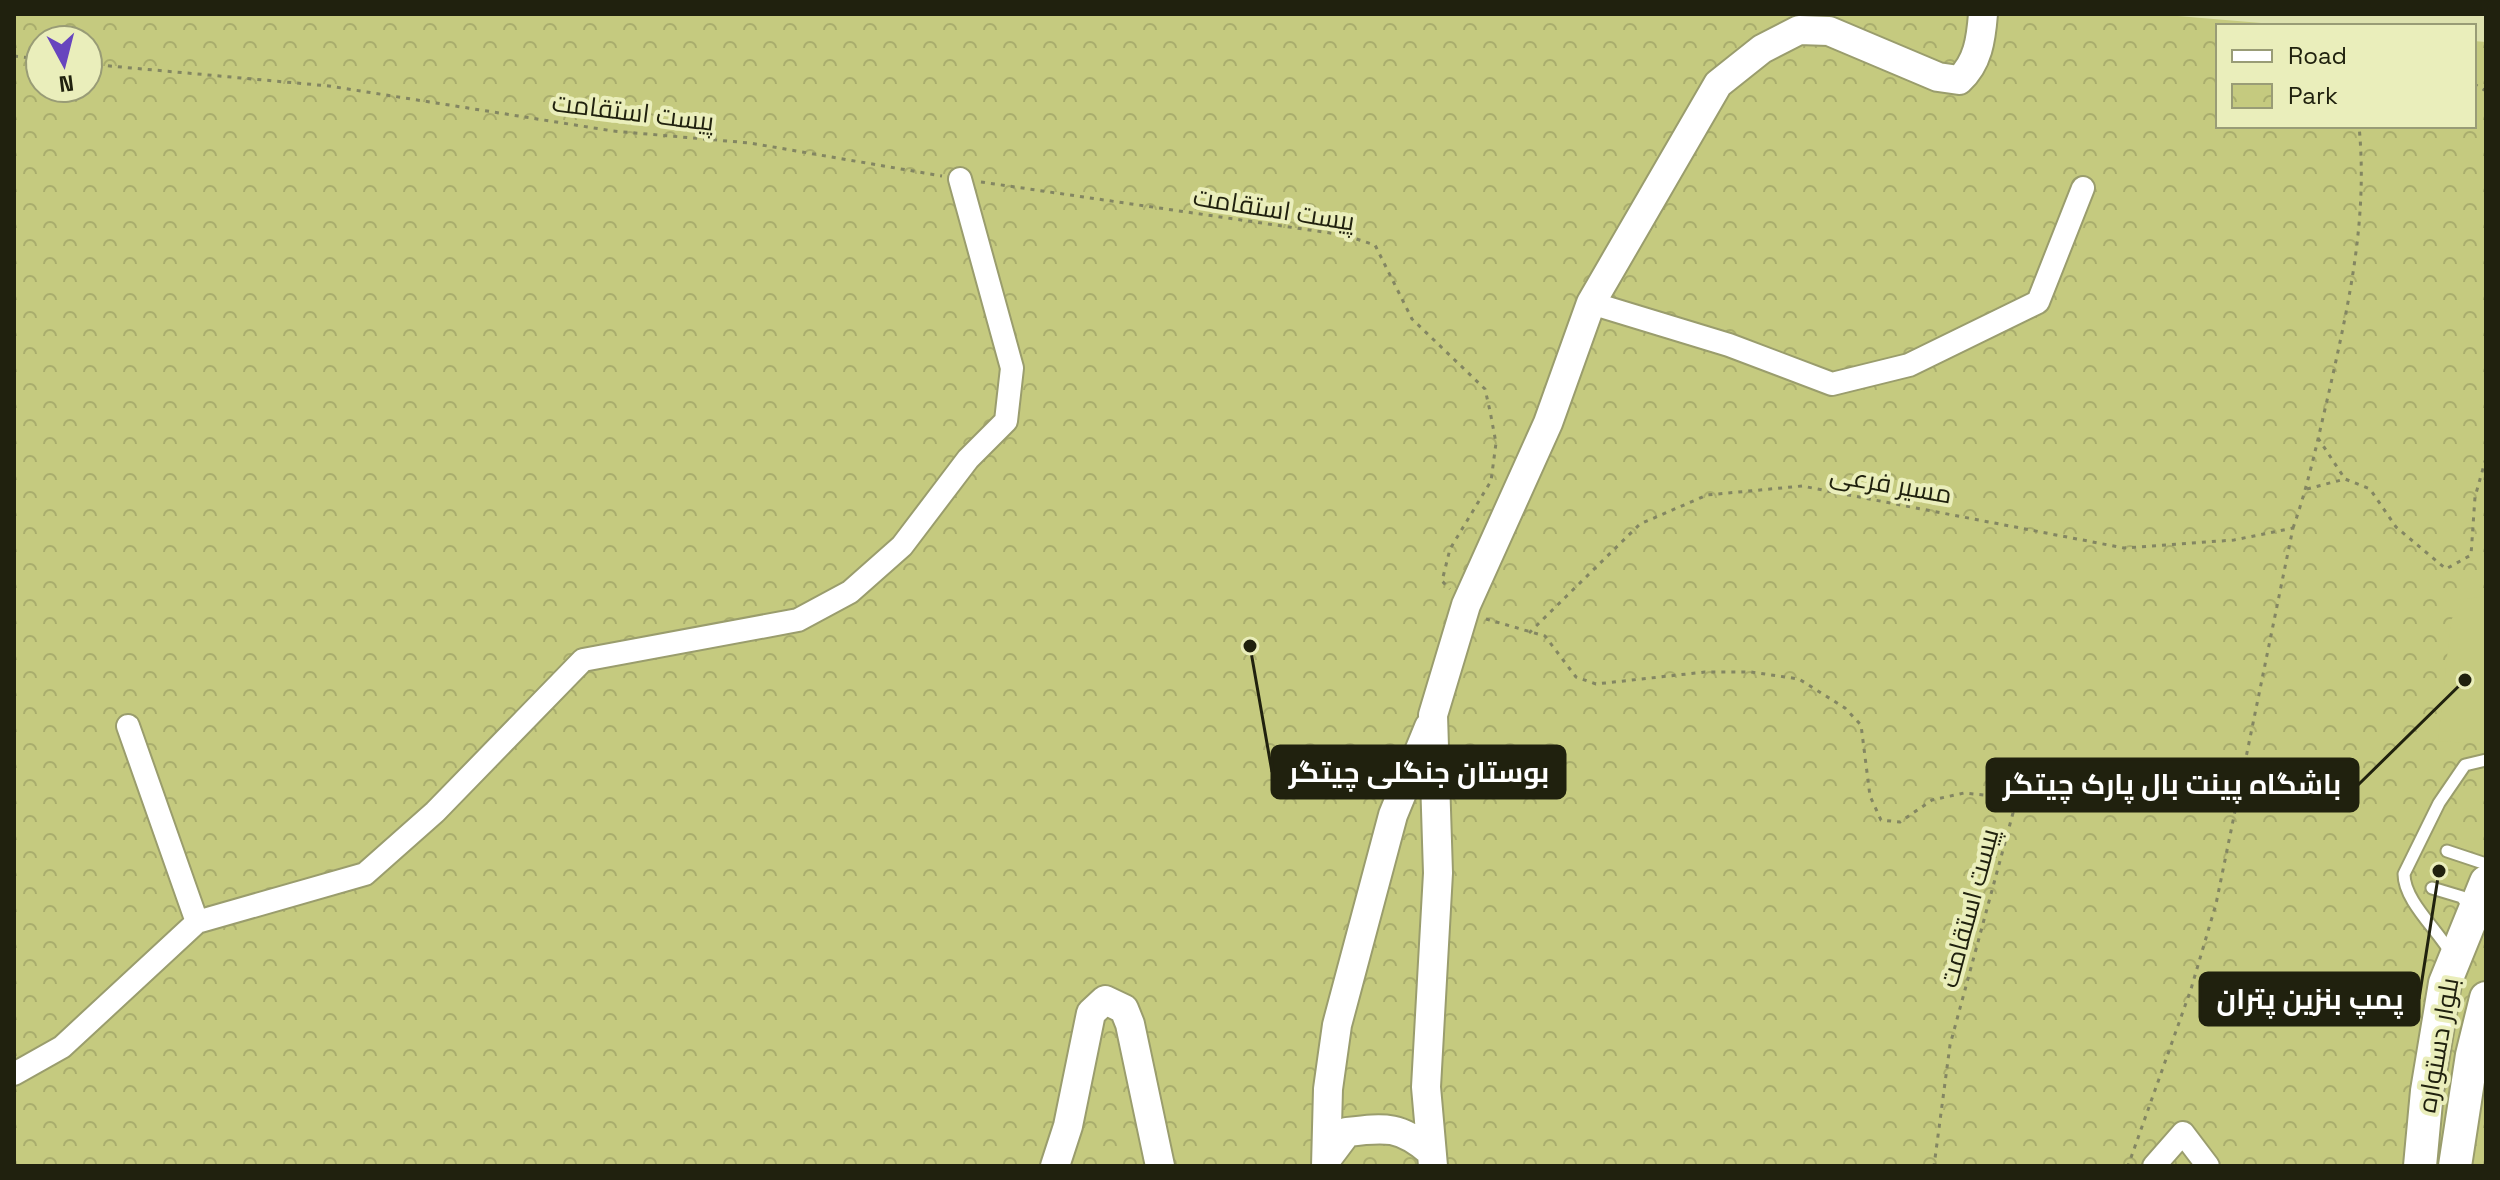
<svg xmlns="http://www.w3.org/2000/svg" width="2500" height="1180" font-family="'Space Grotesk',Cairo,sans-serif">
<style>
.park{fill:url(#park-crowns);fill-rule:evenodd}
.garden{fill:#c5ca7f}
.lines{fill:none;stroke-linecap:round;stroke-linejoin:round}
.service-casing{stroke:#9a9d6d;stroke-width:15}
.minor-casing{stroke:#9a9d6d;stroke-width:26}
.tertiary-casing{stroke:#9a9d6d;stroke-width:32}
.secondary-casing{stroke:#9a9d6d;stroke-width:36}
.path{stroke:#838662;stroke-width:3;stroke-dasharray:4 6;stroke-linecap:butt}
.service{stroke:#fff;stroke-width:11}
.minor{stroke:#fff;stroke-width:22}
.tertiary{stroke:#fff;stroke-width:28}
.secondary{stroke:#fff;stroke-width:32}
.labels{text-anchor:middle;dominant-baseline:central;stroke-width:8;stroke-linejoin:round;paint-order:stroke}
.street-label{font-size:26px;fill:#20210e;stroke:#eaeebb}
.leader{fill:none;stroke:#20210e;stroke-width:3}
.callout-dot{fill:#20210e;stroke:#eaeebb;stroke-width:3}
.callout{fill:#20210e;stroke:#20210e;stroke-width:3}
.callout-label{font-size:28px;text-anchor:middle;font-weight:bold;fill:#fff}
</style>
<defs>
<pattern id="park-crowns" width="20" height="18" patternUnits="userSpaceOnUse" patternTransform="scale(2)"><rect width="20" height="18" fill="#c5ca7f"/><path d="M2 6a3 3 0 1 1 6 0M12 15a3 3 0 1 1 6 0" fill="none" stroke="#a9ad6d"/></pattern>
</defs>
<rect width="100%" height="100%" fill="#dde1ae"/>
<path class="park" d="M14,14H2154L2297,26H2218V126H2474V41L2486,42V1166H14ZM40,40H88V88H40Z"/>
<path class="garden" d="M2486,596V744L2438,741L2451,620L2465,599Z"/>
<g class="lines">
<defs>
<path id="service" d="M2447,851L2486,864
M2432,888L2462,897L2471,910
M2452,955C2438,930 2404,901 2404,874L2439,803L2465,765L2486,760"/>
<path id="minor" d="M1591,303L1729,345L1832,384L1909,365L2038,302L2083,188
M128,726L197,922
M14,1074L62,1047L197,922L365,874L435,812L583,660L798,620L850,592L902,546L968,459L1006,421L1012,368L960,179
M2154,1166L2183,1133L2208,1166"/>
<path id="tertiary" d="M1329,1156L1347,1132C1386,1127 1401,1126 1431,1152
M1055,1166L1068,1126L1091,1013L1105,1000L1124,1009L1130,1024L1160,1166
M1326,1166L1328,1089L1337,1025L1393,815L1429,727
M1433,1166L1426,1087L1438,873L1433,715L1466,605L1548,423L1591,303L1718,84L1762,49L1799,30L1829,31L1938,77L1959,80C1978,63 1981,39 1983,14"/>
<path id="secondary" d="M2420,1166L2427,1091L2445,983L2486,882
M2455,1166L2472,1055L2486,998"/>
</defs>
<use href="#service" class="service-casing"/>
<use href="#minor" class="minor-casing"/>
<use href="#tertiary" class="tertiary-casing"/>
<use href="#secondary" class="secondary-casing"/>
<path class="path" d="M14,56L40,59
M88,64L329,86L613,131L750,143L942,176
M2474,84L2486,91
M981,182L1344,235L1375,245L1412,319L1485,389L1490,411L1496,443L1491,481L1450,549L1442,581L1450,589
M2318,438L2345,479
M2307,489L2345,479L2370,489L2396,527L2446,569L2471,555L2475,497L2486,458
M2293,528C2309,483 2318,438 2329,392C2349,303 2368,218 2359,126
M1486,619L1545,636L1576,677L1596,684L1705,672H1751L1799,679L1845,708L1861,725L1870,796L1881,820L1900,822L1932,800L1964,793L1994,796L2013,813L1950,1045L1934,1166
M1529,633L1640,524L1707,495L1802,486L2124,548L2234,540L2293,528L2216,904L2191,989L2128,1166
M2343,1017L2419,991"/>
<use href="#service" class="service"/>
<use href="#minor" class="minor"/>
<use href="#tertiary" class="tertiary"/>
<use href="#secondary" class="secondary"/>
</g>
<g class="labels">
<g class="street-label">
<text transform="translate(633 112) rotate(7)">پیست استقامت</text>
<text transform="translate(1274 209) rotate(9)">پیست استقامت</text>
<text transform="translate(1891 484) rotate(10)">مسیر فرعی</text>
<text transform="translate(1969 908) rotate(-75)">پیست استقامت</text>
<text transform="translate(2438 1045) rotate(-80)">بلوار دستواره</text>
</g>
</g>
<path class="leader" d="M1250 646L1272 772M2465 680L2358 785M2439 871L2419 999"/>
<g class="callout-dot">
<circle cx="1250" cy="646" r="8"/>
<circle cx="2465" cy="680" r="8"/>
<circle cx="2439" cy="871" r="8"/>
</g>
<g class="callout">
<rect x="1272" y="746" width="293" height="52" rx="8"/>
<rect x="1987" y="759" width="371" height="52" rx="8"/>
<rect x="2200" y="973" width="219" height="52" rx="8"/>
</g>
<g class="callout-label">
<text x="1419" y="782">بوستان جنگلی چیتگر</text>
<text x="2172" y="794">باشگاه پینت بال پارک چیتگر</text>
<text x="2310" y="1009">پمپ بنزین پتران</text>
</g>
<rect width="2500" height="1180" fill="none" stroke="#20210e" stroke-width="32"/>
<rect x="2216" y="24" width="260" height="104" fill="#eaeebb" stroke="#999c76" stroke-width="2"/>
<rect x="2232" y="50" width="40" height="12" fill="#ffffff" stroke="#999c76" stroke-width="2"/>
<text x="2288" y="64" font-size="24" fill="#20210e">Road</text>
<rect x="2232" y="84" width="40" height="24" fill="url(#park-crowns)" stroke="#999c76" stroke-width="2"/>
<text x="2288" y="104" font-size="24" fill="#20210e">Park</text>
<g transform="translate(64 64) rotate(173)"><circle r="38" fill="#eaeebb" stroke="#999c76" stroke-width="2"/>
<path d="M0-6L14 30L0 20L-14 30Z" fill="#6745be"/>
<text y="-12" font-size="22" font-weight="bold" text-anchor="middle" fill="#20210e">N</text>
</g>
</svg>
